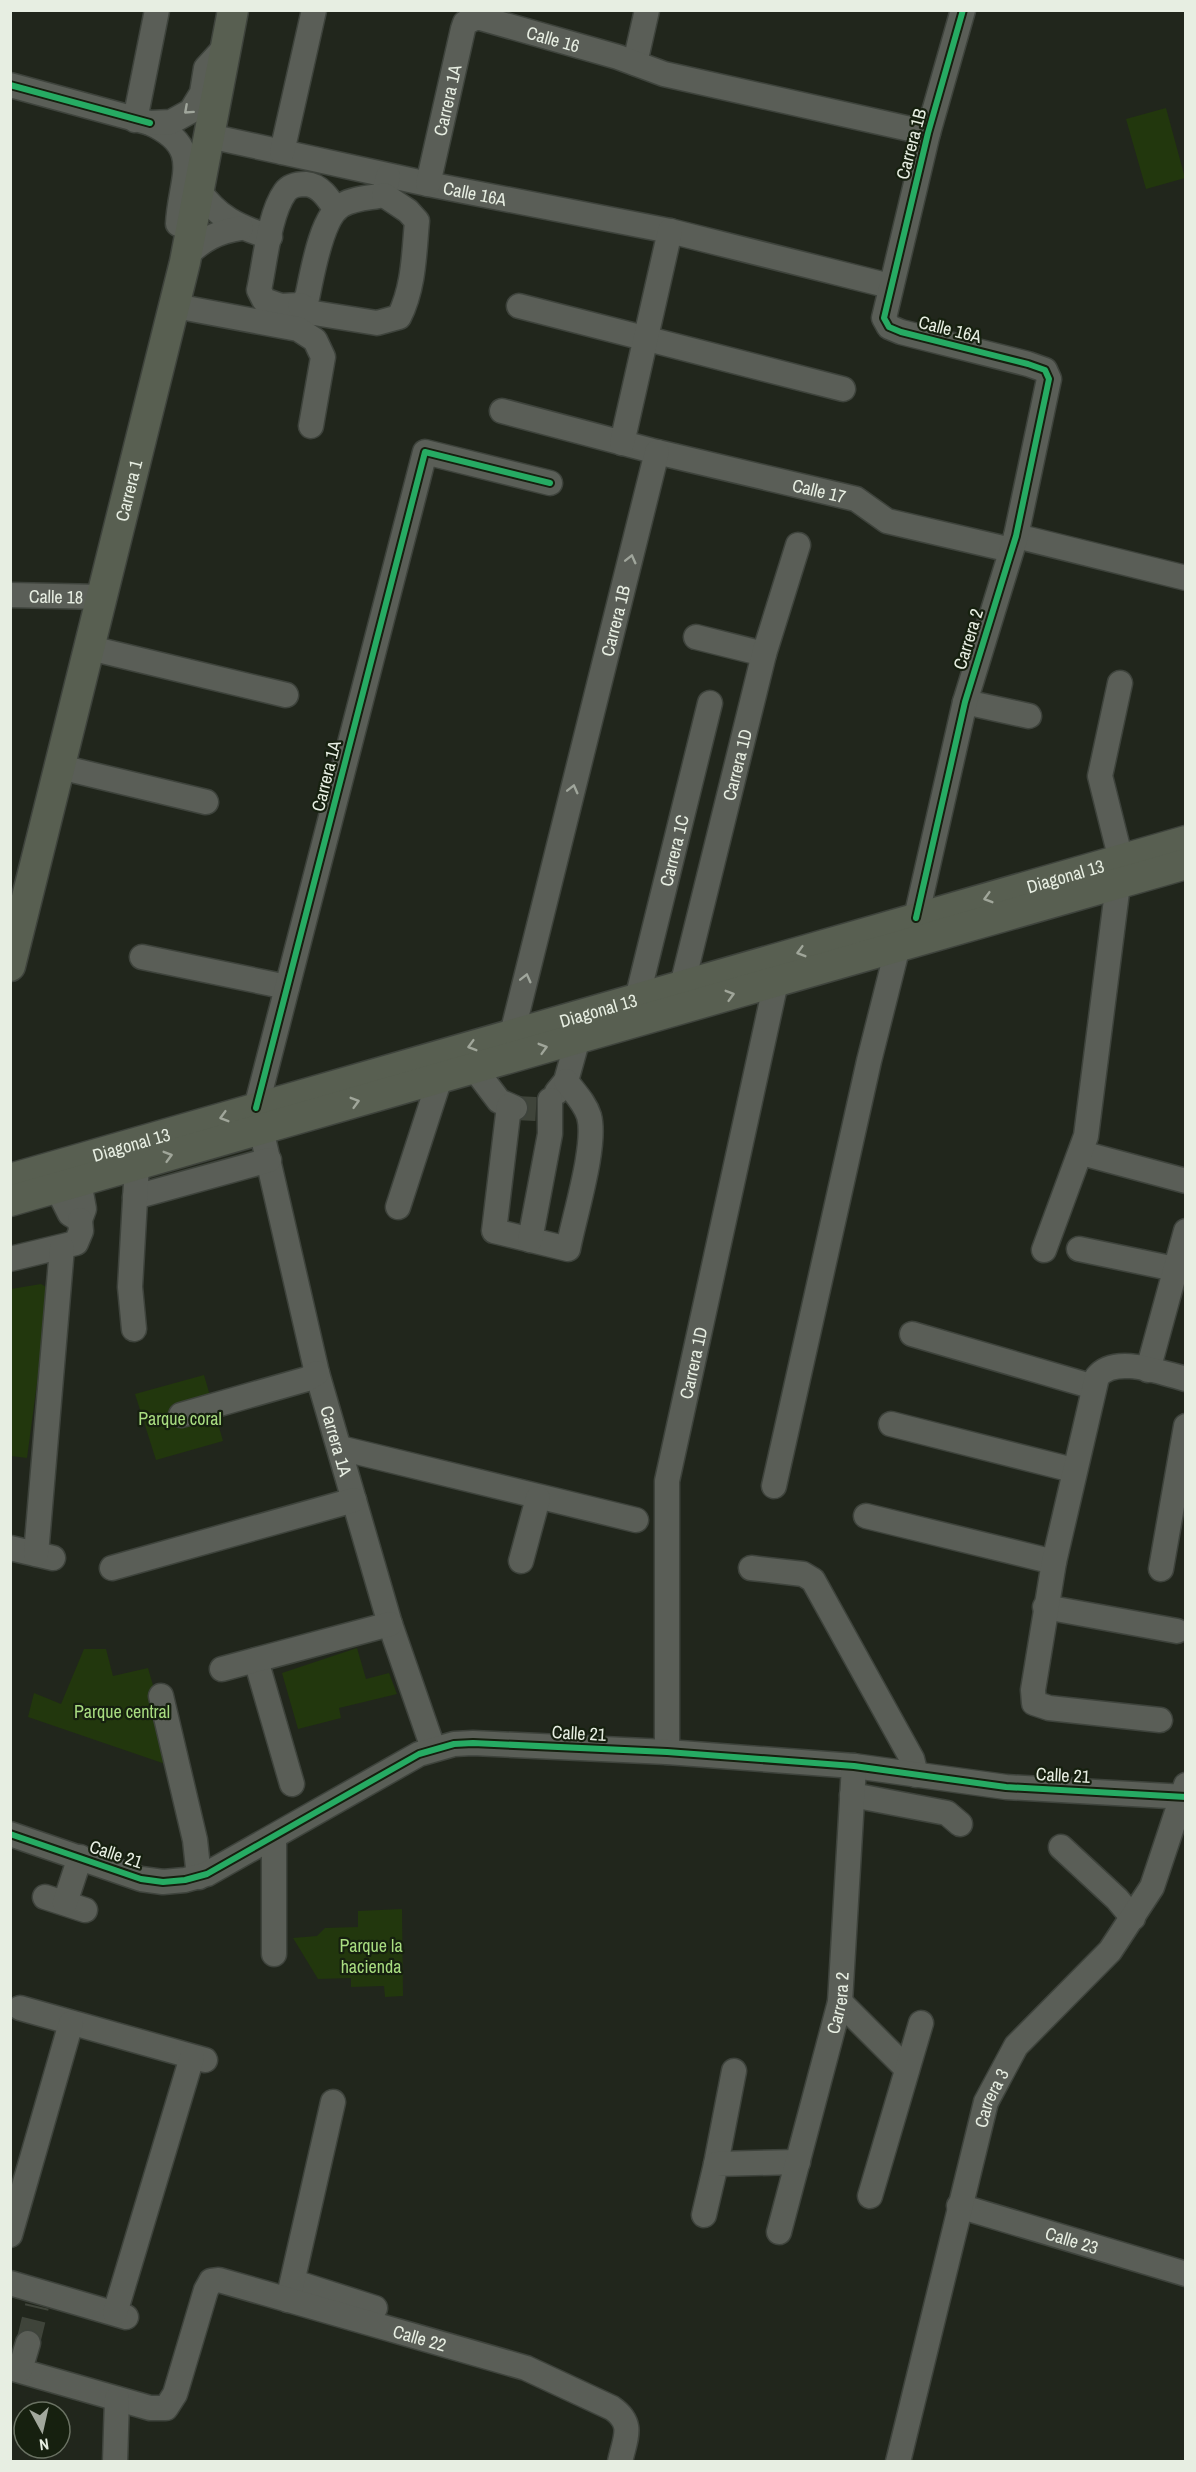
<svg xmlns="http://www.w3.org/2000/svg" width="1196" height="2472" font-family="'Archivo Narrow',sans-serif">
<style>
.green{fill:#22370d}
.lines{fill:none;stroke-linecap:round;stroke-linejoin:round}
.minor-tunnel{stroke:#3f443a;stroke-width:24;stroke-dasharray:24 12;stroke-linecap:butt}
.minor-casing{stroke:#3e433c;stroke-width:27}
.major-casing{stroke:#3e433c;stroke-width:33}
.minor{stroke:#5a5e57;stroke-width:24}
.major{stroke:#585f51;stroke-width:30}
.cycleway-casing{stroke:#16200f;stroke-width:10}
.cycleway{stroke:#26ab63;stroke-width:6}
.oneway{stroke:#a0a69c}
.oneway2{stroke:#a0a69a}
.labels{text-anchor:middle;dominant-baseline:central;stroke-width:4.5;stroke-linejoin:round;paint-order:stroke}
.street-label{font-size:18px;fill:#e7eee2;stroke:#16200f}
.park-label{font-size:18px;fill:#a8dc80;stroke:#16200f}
</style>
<rect width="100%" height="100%" fill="#21261c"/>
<path class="green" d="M1166,108L1185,178L1146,189L1126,119Z
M41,1284L48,1288L49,1293L27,1458L11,1456V1289Z
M204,1375L223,1441L156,1460L135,1394Z
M357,1648L366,1679L389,1673L397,1694L339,1708L341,1718L298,1729L282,1673Z
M84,1649H106L113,1676L148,1668L177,1768L28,1717L34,1693L61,1704Z
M402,1909L403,1996L385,1997L384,1986L351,1987V1978L318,1979L293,1938L317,1936L325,1928L358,1927V1911Z"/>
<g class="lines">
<path class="minor-tunnel" d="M515,1108L536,1109
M28,2343L37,2306"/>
<defs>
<g id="minor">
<path d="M635,63L647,10"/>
<path d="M10,85L150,123C205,148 180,178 178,224"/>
<path d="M135,120L157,10"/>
<path d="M150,123L171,122L191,111L202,93L206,68L227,45"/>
<path id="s1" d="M209,136L428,184L670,231L890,286"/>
<path d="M282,152L314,10"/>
<path id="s2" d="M428,184L463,29L465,23L477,17L618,57L664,74L928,133"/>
<path d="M198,189C217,217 238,227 270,237"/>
<path d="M336,210C329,199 320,185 306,184C298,184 290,185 285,192C269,214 265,263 259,290L264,300L281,306L300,305L307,298C312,276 321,216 342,205C354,198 370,198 384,195L388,176"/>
<path d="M186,256C203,239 217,232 241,228"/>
<path d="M300,305L314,313L377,323L399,317C414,287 414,254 417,221L408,211L384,195"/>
<path d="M175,306L298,329L315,340L323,357L311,426"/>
<path d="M519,306L843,389"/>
<path id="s3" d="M502,411L657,452L856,499L887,521L1011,550"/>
<path d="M622,443L670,231"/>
<path d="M1016,536L1186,578"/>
<path id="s4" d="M10,595L102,597"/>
<path d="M696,637L764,654"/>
<path d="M90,648L286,695"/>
<path d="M1120,683L1100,776L1121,860"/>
<path d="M965,702L1029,716"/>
<path d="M60,767L206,802"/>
<path d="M916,918L965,702L1016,536L1049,379L1045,370L1028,364L901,332L889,327L884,318L928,133L963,10"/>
<path d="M142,957L287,987"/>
<path id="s5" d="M682,986L764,654L798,545"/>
<path id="s6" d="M637,999L710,703"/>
<path id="s7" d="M512,1034L657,452"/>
<path d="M474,1068L499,1101L515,1108"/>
<path d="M557,1092L566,1081L578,1038"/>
<path d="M509,1106L494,1231L568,1249C574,1217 597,1145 589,1116C585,1103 574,1092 566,1081"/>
<path d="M256,1108L425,452L550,483"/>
<path id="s8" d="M261,1129L317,1373L390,1624L433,1748"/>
<path d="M1089,1155L1186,1181"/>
<path d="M57,1188L70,1214L80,1220L84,1209L79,1181"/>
<path d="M135,1197L269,1160"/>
<path d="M398,1207L440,1078"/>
<path d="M530,1240L550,1134V1100"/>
<path d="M1079,1249L1175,1269"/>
<path d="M1044,1250L1086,1136L1118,884"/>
<path d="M10,1259L76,1243L81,1231L80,1220"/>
<path d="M134,1329L130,1287L137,1165"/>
<path d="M912,1334L1094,1387"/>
<path d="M1148,1370L1186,1231"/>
<path d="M181,1415L307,1379L317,1373"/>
<path d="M891,1424L1073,1470"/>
<path d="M340,1448L636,1520"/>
<path d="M774,1486L869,1061L898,946"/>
<path d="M866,1516L1054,1562"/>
<path d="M10,1548L53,1558"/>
<path d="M36,1554L62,1248"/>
<path d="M521,1561L538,1498"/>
<path d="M112,1568L354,1500"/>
<path d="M751,1568L803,1574L813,1580L912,1759L916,1775"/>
<path d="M1161,1569L1186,1426"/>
<path d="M1045,1607L1177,1631"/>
<path d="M256,1660L292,1784"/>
<path d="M222,1669L390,1624"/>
<path d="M161,1696L195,1840L199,1877"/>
<path d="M1160,1720L1049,1708L1034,1703L1033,1690L1054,1562L1097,1377C1115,1354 1161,1373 1186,1379"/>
<path id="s9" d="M667,1752V1481L776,982"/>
<path d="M852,1795L947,1813L960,1824"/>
<path d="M10,1834L141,1879L163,1882L185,1880L207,1874L419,1754L454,1744L473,1743L667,1752L854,1766L1006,1787L1186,1797"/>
<path d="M1061,1847L1117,1899L1133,1918"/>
<path d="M45,1897L85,1910"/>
<path d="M65,1903L80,1857"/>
<path d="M274,1954V1837"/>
<path d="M840,2002L907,2069"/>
<path d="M20,2008L205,2060"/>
<path d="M716,2164L734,2071"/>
<path d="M870,2196L921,2023"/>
<path id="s10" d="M959,2206L1186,2274"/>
<path d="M704,2215L716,2164L798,2162"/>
<path id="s11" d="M779,2232L840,2002L854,1766"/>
<path d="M10,2235L71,2023"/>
<path d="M294,2282L375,2308"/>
<path d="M10,2283L126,2317"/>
<path d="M288,2300L333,2102"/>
<path d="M115,2313L192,2057"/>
<path id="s12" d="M10,2368L150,2408H166L175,2394L206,2290L211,2281L219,2280L526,2368L612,2408C635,2424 625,2438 620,2462"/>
<path d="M20,2370L28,2343"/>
<path d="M115,2462L117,2399"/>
<path id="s13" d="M898,2462L986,2102L1016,2046L1110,1951L1152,1887L1186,1785"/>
</g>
<g id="major">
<path id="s14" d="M10,966L185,262L233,10"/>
<path id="s15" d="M10,1179L1186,841"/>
<path d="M10,1201L1186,864"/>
</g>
</defs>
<use href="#minor" class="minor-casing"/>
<use href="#major" class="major-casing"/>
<use href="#minor" class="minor"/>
<use href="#major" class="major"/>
<defs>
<path id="cycleway" d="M10,85L150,123
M916,918L965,702L1016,536L1049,379L1045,370L1028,364L901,332L889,327L884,318L928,133L963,10
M256,1108L425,452L550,483
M10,1834L141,1879L163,1882L185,1880L207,1874L419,1754L454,1744L473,1743L667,1752L854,1766L1006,1787L1186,1797"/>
</defs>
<use href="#cycleway" class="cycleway-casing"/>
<use href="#cycleway" class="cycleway"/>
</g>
<defs><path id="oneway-chevron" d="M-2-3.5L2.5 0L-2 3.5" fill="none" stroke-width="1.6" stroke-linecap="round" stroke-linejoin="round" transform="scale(1.5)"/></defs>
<g class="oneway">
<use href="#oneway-chevron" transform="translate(188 110) rotate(138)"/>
<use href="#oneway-chevron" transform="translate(631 559) rotate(-76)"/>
<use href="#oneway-chevron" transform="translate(573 789) rotate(-76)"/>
<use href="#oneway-chevron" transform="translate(526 978) rotate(-76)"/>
</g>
<g class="oneway2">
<use href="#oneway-chevron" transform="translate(988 898) rotate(164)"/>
<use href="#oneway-chevron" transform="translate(801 952) rotate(164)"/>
<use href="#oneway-chevron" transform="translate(730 995) rotate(-16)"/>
<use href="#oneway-chevron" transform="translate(472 1046) rotate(164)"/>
<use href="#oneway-chevron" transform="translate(543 1048) rotate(-16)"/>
<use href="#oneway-chevron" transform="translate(355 1102) rotate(-16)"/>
<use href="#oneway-chevron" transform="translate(224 1117) rotate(164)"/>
<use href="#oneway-chevron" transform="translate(168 1156) rotate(-16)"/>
</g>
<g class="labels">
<g class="street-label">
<text stroke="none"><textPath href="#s2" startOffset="258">Calle 16</textPath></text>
<text stroke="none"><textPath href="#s2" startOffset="86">Carrera 1A</textPath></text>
<text transform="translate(911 144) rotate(-75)">Carrera 1B</text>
<text stroke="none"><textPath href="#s1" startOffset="272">Calle 16A</textPath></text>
<text transform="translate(950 329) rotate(14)">Calle 16A</text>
<text stroke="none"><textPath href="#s14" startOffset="490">Carrera 1</textPath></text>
<text stroke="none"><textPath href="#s3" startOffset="327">Calle 17</textPath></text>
<text stroke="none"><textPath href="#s4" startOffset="46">Calle 18</textPath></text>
<text stroke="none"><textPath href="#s7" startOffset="426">Carrera 1B</textPath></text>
<text transform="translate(968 639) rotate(-73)">Carrera 2</text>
<text stroke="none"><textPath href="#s5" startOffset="228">Carrera 1D</textPath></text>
<text transform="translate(326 776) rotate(-76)">Carrera 1A</text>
<text stroke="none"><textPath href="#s6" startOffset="153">Carrera 1C</textPath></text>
<text stroke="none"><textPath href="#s15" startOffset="1098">Diagonal 13</textPath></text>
<text stroke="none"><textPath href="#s15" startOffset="612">Diagonal 13</textPath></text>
<text stroke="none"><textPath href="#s15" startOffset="126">Diagonal 13</textPath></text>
<text stroke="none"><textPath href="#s9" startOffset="392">Carrera 1D</textPath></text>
<text stroke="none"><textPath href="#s8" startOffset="321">Carrera 1A</textPath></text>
<text transform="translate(579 1733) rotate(3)">Calle 21</text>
<text transform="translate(1063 1775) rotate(3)">Calle 21</text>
<text transform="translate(116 1854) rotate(18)">Calle 21</text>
<text stroke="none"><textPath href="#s11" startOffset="237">Carrera 2</textPath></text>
<text stroke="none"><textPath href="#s13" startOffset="376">Carrera 3</textPath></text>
<text stroke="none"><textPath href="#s10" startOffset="118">Calle 23</textPath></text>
<text stroke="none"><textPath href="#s12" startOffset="514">Calle 22</textPath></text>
</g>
<g class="park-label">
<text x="180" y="1418">Parque coral</text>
<text x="122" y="1711">Parque central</text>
<text x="371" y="1945">Parque la<tspan x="371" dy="21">hacienda</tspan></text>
</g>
</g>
<rect width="1196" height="2472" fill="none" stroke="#e7eee2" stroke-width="24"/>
<g transform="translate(42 2430) rotate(172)"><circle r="28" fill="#16200f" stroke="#6a7263" stroke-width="1.5"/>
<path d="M0-4.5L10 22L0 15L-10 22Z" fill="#a2a89d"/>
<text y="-9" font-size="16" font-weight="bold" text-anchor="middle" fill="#e7eee2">N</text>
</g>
</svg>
